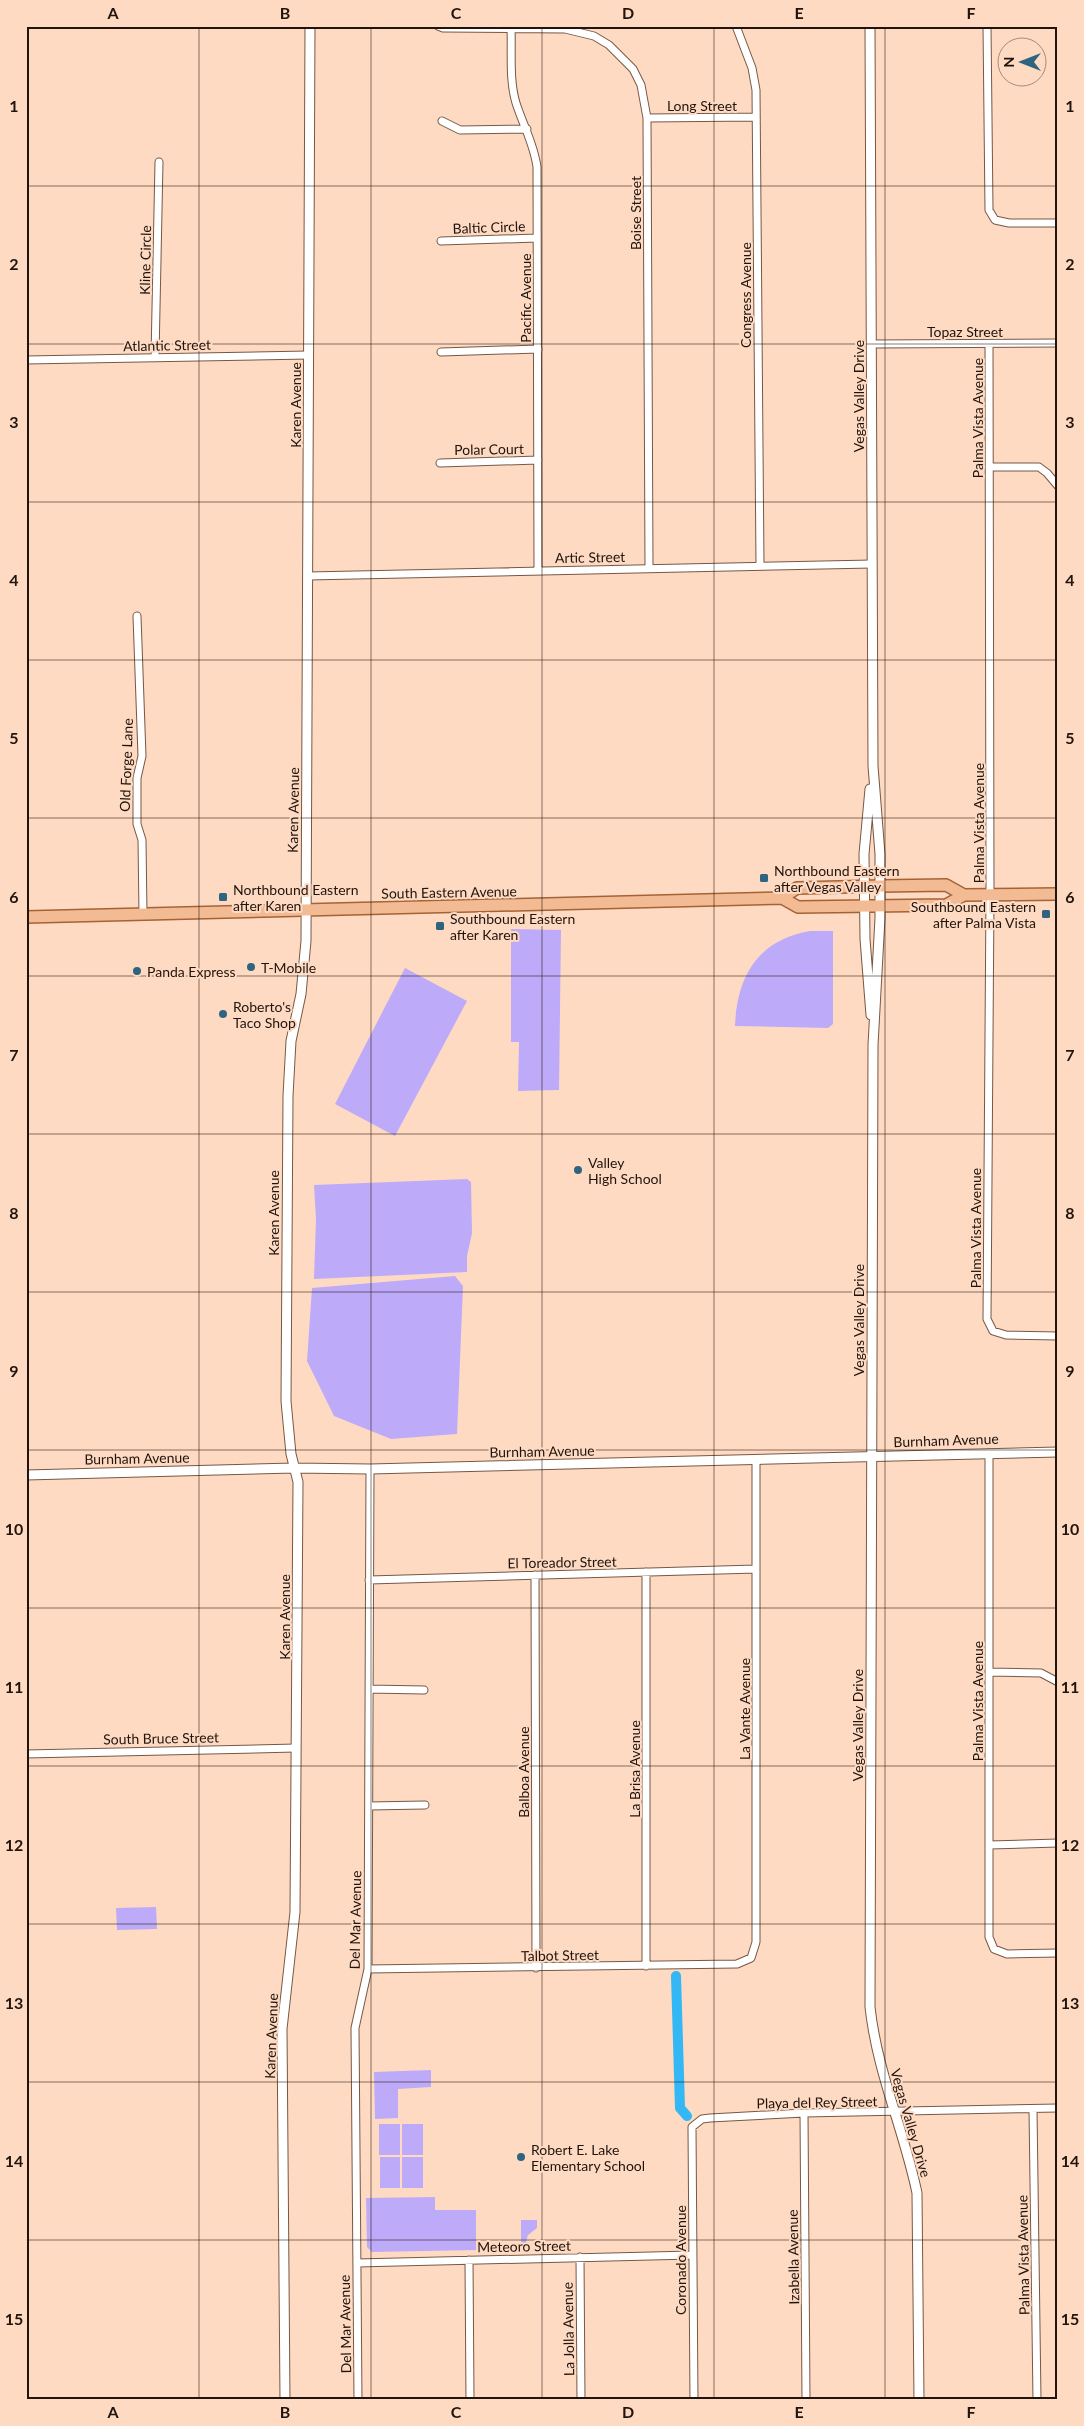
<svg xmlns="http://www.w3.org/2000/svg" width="1084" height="2426" font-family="Lato,sans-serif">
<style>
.green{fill:#bdabf9}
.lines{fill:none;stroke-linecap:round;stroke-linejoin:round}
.canal{stroke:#33b7f5;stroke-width:10}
.minor-casing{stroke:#775844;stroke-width:9}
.tertiary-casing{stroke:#775844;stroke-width:11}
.primary-casing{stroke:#a46336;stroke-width:14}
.minor{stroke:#fff;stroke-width:7}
.tertiary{stroke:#fff;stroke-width:9}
.primary{stroke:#f3bb94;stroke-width:11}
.grid{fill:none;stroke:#20140c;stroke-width:1;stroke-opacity:0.55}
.poi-dot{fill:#2f6480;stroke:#fedac3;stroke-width:2}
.labels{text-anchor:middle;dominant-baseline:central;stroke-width:4;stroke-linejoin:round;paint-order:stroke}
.street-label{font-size:14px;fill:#20140c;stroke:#fedac3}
.poi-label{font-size:14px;fill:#20140c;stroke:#fedac3;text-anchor:start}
.neatline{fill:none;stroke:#20140c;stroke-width:2}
.grid-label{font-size:16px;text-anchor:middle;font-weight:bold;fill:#20140c}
</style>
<rect width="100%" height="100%" fill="#fedac3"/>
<path class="green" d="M511,929L561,930L559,1090L518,1091L519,1042H511Z
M810,931H833V1024L828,1028L735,1026C737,976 758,940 810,931Z
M405,968L467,1001L395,1136L335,1104Z
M467,1179L471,1182L472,1233L467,1256V1272L314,1279L316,1219L314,1185Z
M455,1276L463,1286L457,1434L391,1439L334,1416L307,1361L312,1288Z
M156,1907L157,1929L117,1930L116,1908Z
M431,2070V2087L398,2089V2118L375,2119L374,2072Z
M379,2124H400V2155H379Z
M402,2124H423V2155H402Z
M380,2157H400V2188H380Z
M402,2157H423V2188H402Z
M435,2197V2210H476V2250L372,2252L367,2247L366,2198Z
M521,2220H537V2228L528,2235L524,2249H521Z"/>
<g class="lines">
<path class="canal" d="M676,1976L680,2108L687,2116"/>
<defs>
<path id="minor" d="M438,26L443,28L565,29L594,36L609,45L633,69L641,85L647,118L649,568
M736,26L752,68L756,90L760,566
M987,26L989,210L995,220L1009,223H1058
M511,29C512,53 509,80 516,103C523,125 534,144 537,167L538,571
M647,118L756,117
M442,121L460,130L527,129
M441,241L537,238
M871,344L1058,343
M989,344L990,895L987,1319L993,1331L1006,1335L1058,1336
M441,352L538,349
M155,357L159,162
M26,360L309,355
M440,463L538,460
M989,467H1039L1047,473L1058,486
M308,576L872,564
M137,616L142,756L137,778V824L142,840L143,914
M989,1453V1937L994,1949L1007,1954L1058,1953
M646,1572V1966
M535,1575L536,1968
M369,1580L756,1569
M989,1672L1041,1673L1058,1682
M369,1689L424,1690
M26,1754L296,1748
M369,1806L425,1805
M989,1845L1058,1843
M368,1969L737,1964L751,1958L756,1942V1459
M1033,2109L1037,2400
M804,2113L806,2400
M580,2257L581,2400
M469,2260L470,2400
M357,2263L692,2255
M358,2400L355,2028L368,1969L370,1469
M694,2400L692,2127L702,2119L710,2118L804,2113L1058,2108"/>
<path id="tertiary" d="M870,26L873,766L880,854V918L873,1045L870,2007C877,2072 904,2130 917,2193L919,2400
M870,789L864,854L865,939L871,1015
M26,1475L294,1468L370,1469L1058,1452
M285,2400L282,2029L295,1912L298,1482L291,1454L286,1401L288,1096L291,1041L301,994L306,941L310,26"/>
<path id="primary" d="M782,898L797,888L880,886L946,885L964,895L1058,894
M26,917L782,898L798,907L946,905L964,895"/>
</defs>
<use href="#minor" class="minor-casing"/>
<use href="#tertiary" class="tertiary-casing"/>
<use href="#primary" class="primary-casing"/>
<use href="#minor" class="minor"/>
<use href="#tertiary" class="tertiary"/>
<use href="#primary" class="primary"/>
</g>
<path class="grid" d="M199,26V2400M371,26V2400M542,26V2400M714,26V2400M885,26V2400M26,186H1058M26,344H1058M26,502H1058M26,660H1058M26,818H1058M26,976H1058M26,1134H1058M26,1292H1058M26,1450H1058M26,1608H1058M26,1766H1058M26,1924H1058M26,2082H1058M26,2240H1058"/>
<g class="poi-dot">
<rect x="759" y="873" width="10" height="10" rx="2.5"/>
<rect x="218" y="892" width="10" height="10" rx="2.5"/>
<rect x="1041" y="909" width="10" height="10" rx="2.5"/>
<rect x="435" y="921" width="10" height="10" rx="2.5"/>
<circle cx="251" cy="967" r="5"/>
<circle cx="137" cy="971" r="5"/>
<circle cx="223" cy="1014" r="5"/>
<circle cx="578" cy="1170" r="5"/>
<circle cx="521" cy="2157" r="5"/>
</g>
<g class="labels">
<g class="street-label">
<text x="702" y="105">Long Street</text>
<text transform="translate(635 213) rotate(-90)">Boise Street</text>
<text transform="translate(489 227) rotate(-2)">Baltic Circle</text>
<text transform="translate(145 260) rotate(-89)">Kline Circle</text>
<text transform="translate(745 295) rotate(-90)">Congress Avenue</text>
<text transform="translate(525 298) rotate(-90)">Pacific Avenue</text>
<text x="965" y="331">Topaz Street</text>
<text transform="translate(167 345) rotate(-1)">Atlantic Street</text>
<text transform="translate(858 396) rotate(-90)">Vegas Valley Drive</text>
<text transform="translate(295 405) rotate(-90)">Karen Avenue</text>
<text transform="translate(977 418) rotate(-90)">Palma Vista Avenue</text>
<text transform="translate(489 449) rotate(-1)">Polar Court</text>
<text transform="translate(590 557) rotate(-1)">Artic Street</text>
<text transform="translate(126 765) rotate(-88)">Old Forge Lane</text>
<text transform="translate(293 810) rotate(-89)">Karen Avenue</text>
<text transform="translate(978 823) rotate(-90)">Palma Vista Avenue</text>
<text transform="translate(449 892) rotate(-1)">South Eastern Avenue</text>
<text transform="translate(273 1213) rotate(-90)">Karen Avenue</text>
<text transform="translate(975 1228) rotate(-90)">Palma Vista Avenue</text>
<text transform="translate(858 1320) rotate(-90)">Vegas Valley Drive</text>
<text transform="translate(946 1440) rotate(-2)">Burnham Avenue</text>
<text transform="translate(542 1451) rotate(-1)">Burnham Avenue</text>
<text transform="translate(137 1458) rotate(-1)">Burnham Avenue</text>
<text transform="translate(562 1562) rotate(-1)">El Toreador Street</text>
<text transform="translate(284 1617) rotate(-90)">Karen Avenue</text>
<text transform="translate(977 1701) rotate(-90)">Palma Vista Avenue</text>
<text transform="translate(744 1709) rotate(-90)">La Vante Avenue</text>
<text transform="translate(857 1725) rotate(-90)">Vegas Valley Drive</text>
<text transform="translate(161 1738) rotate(-1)">South Bruce Street</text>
<text transform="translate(634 1769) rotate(-90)">La Brisa Avenue</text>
<text transform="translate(523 1772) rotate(-90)">Balboa Avenue</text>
<text transform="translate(355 1920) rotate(-89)">Del Mar Avenue</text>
<text transform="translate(560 1955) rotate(-1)">Talbot Street</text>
<text transform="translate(271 2036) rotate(-88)">Karen Avenue</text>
<text transform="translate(817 2102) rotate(-1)">Playa del Rey Street</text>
<text transform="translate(911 2123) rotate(74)">Vegas Valley Drive</text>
<text transform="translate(524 2246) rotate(-1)">Meteoro Street</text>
<text transform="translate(1023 2255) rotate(-91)">Palma Vista Avenue</text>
<text transform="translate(793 2257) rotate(-91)">Izabella Avenue</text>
<text transform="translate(680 2260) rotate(-90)">Coronado Avenue</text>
<text transform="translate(345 2324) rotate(-91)">Del Mar Avenue</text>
<text transform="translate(568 2329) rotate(-91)">La Jolla Avenue</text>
</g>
<g class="poi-label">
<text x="774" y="870">Northbound Eastern<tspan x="774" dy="16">after Vegas Valley</tspan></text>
<text x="233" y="889">Northbound Eastern<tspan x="233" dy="16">after Karen</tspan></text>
<text x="1036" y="906" text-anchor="end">Southbound Eastern<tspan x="1036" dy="16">after Palma Vista</tspan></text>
<text x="450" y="918">Southbound Eastern<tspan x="450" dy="16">after Karen</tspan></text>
<text x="261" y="967">T-Mobile</text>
<text x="147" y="971">Panda Express</text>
<text x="233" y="1006">Roberto's<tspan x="233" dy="16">Taco Shop</tspan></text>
<text x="588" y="1162">Valley<tspan x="588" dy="16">High School</tspan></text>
<text x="531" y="2149">Robert E. Lake<tspan x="531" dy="16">Elementary School</tspan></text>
</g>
</g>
<rect width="1084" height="2426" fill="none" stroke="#fedac3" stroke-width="55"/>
<g transform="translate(1022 62) rotate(270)"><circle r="24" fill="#fedac3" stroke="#a58b7a"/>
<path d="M0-4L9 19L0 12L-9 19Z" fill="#2f6480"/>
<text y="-8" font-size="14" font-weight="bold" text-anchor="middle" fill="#20140c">N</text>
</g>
<rect x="28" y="28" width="1028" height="2370" class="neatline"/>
<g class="grid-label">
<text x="113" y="19">A</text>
<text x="285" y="19">B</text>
<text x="456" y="19">C</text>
<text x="628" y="19">D</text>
<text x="799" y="19">E</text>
<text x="971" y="19">F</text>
<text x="14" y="112">1</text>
<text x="1070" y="112">1</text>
<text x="14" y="270">2</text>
<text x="1070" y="270">2</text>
<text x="14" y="428">3</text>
<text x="1070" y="428">3</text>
<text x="14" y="586">4</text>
<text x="1070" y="586">4</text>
<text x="14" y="744">5</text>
<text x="1070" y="744">5</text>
<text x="14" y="903">6</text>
<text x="1070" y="903">6</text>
<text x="14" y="1061">7</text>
<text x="1070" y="1061">7</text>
<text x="14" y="1219">8</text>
<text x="1070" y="1219">8</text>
<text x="14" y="1377">9</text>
<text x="1070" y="1377">9</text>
<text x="14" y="1535">10</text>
<text x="1070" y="1535">10</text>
<text x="14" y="1693">11</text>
<text x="1070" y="1693">11</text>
<text x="14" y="1851">12</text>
<text x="1070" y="1851">12</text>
<text x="14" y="2009">13</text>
<text x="1070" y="2009">13</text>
<text x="14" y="2167">14</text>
<text x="1070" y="2167">14</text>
<text x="14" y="2325">15</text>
<text x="1070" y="2325">15</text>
<text x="113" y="2418">A</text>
<text x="285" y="2418">B</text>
<text x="456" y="2418">C</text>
<text x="628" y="2418">D</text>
<text x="799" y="2418">E</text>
<text x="971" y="2418">F</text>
</g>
</svg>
